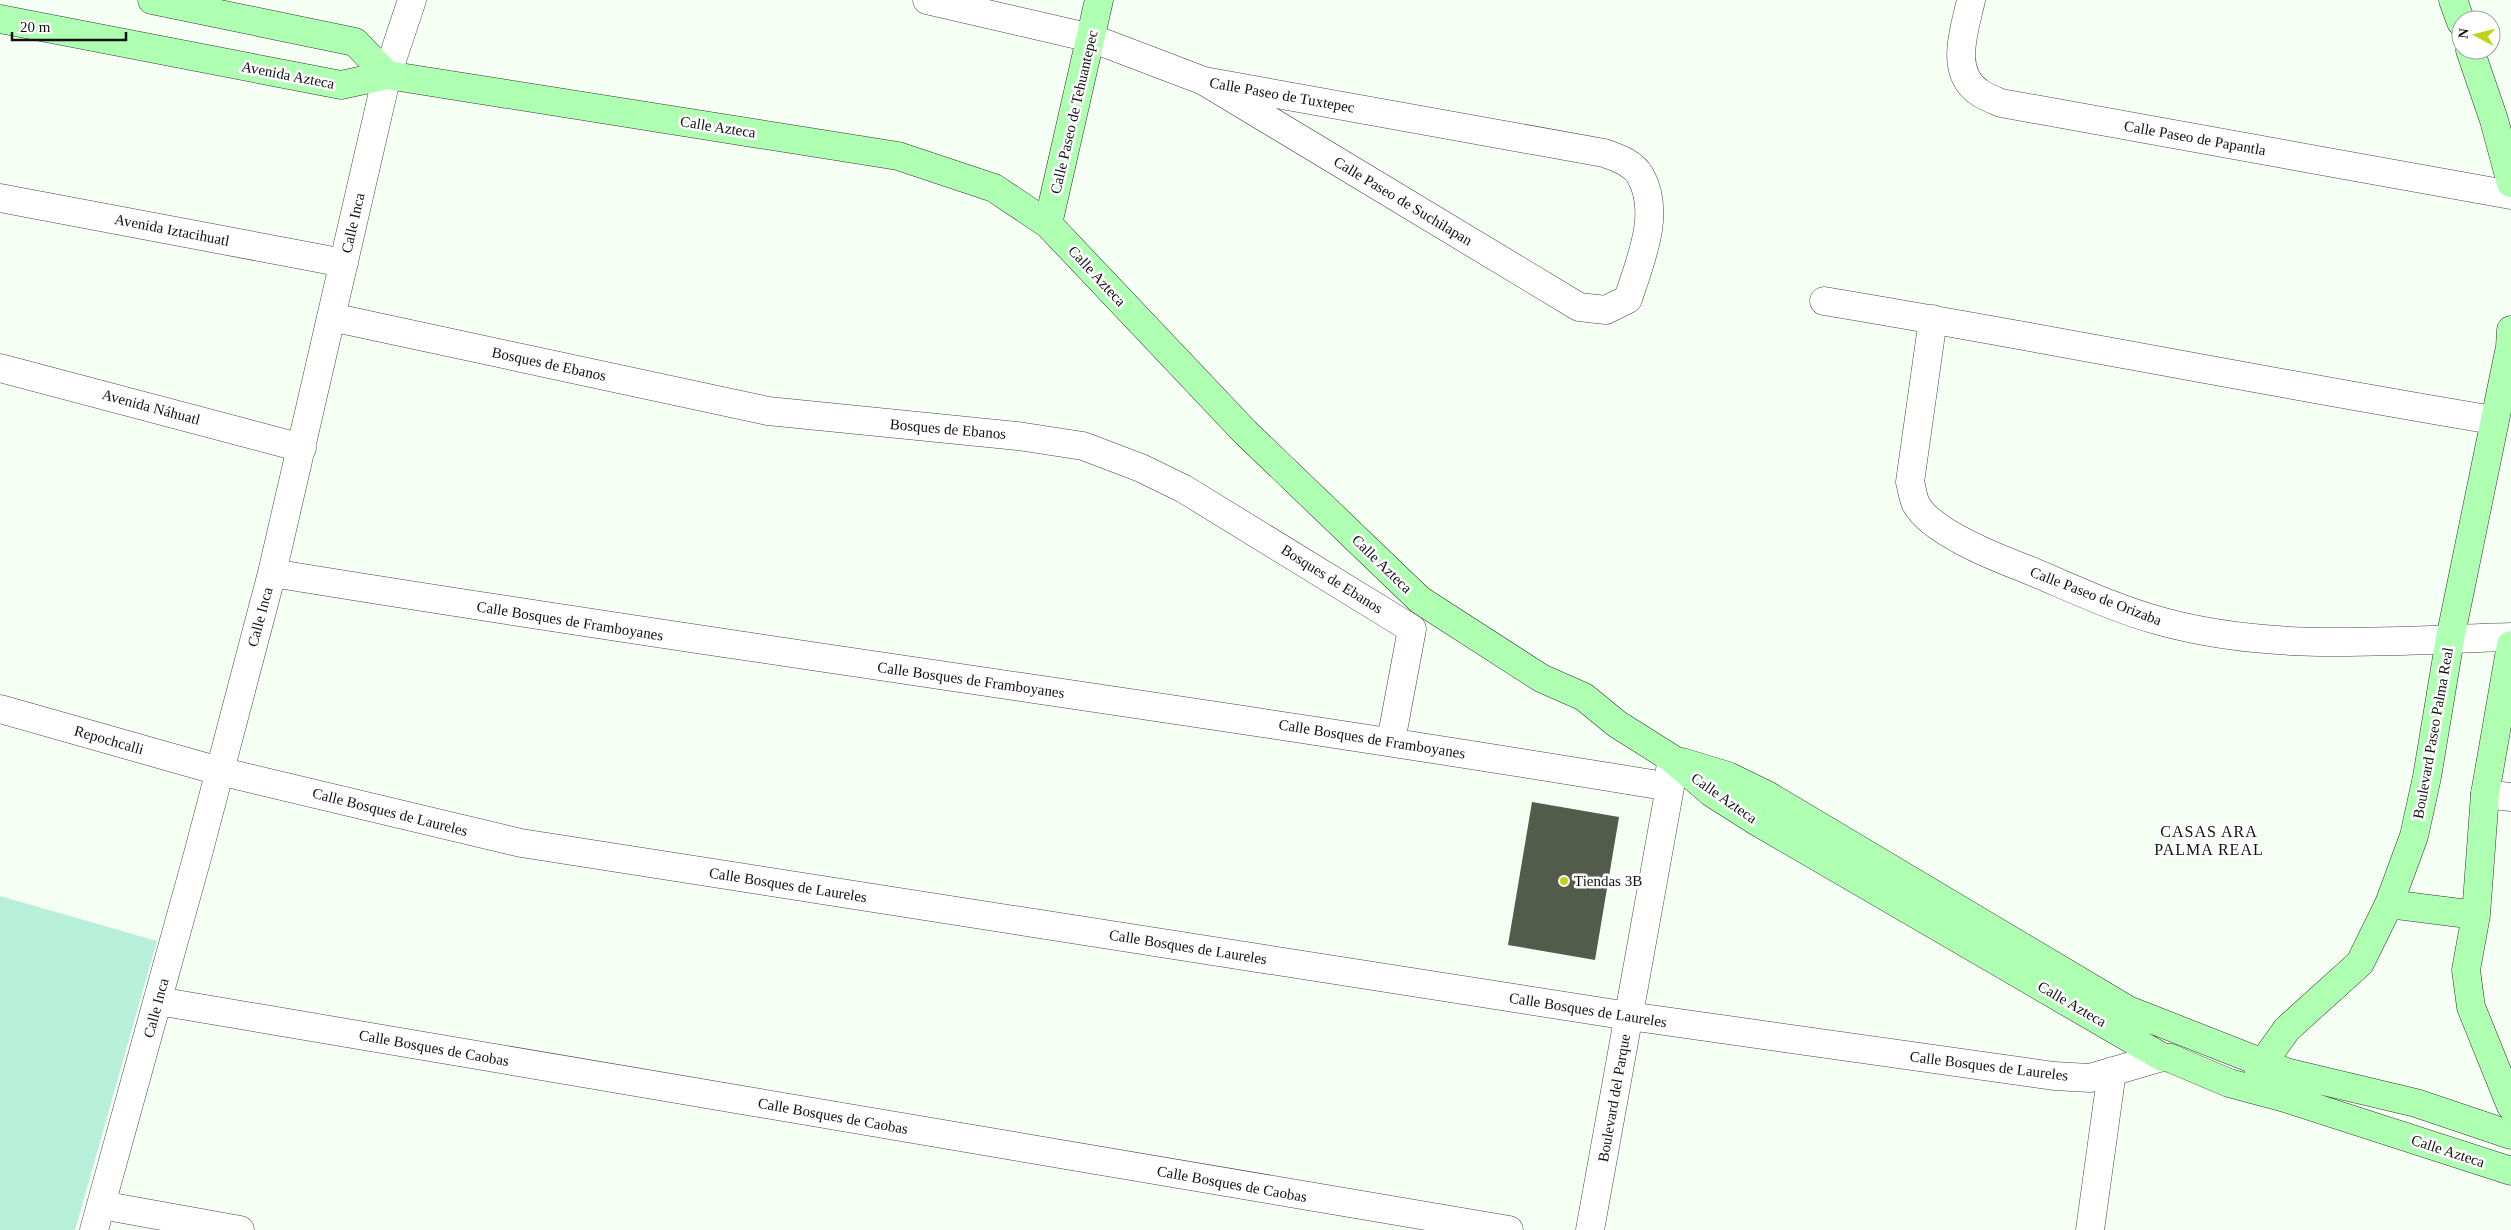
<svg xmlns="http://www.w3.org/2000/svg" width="2511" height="1230" font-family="Georgia,serif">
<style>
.green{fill:#b8efdb}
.building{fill:#535b4b}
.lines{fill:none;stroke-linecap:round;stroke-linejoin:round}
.street-casing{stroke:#444;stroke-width:29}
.secondary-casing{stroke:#333;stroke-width:29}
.street{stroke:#fff;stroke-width:28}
.secondary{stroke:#afffb2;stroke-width:28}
.poi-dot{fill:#bfd217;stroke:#fff;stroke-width:2}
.labels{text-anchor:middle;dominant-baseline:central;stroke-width:5;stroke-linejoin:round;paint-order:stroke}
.street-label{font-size:15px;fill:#111;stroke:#fff}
.poi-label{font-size:15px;fill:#111;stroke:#fff;text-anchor:start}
.neighbourhood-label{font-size:16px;letter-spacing:1px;fill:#111;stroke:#fff}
</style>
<rect width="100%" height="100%" fill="#f5fff4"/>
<path class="green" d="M0,896L157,941L75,1230H0Z"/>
<path class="building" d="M1532,802L1619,817L1595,960L1508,945Z"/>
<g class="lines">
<defs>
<path id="street" d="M927,0L1091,38L1204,81L1604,153C1617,158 1632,162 1640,175C1662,213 1640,261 1628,299L1606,310L1579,307L1204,81
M1971,0C1965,29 1948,72 1980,93C1986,97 1994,100 2001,103L2511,195
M0,198L344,263
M1824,301C2047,338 2270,383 2493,420
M331,317L768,411L1018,436L1083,446L1141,468L1184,489L1412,629L1391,741
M1933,319L1910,482C1912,489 1913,498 1916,504C1931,532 1997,558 2026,569C2070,587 2115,609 2160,621C2275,653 2394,640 2511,637
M0,368L302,448
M272,573C737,649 1205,710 1670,787
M0,709L219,771L521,843L1629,1016L2054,1076L2090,1078L2162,1057
M2485,794L2511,797
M158,1001L1509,1230
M101,1205L240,1230
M94,1230L198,854L272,573L387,75L412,0
M1590,1230L1670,787V769
M2090,1230L2112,1071"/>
<path id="secondary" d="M152,0L355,42L387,75
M2453,0L2461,22
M0,19L341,85L387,75L898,156L994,188L1048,224L1245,432L1420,600L1541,678L1584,697L1617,724L1671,758L1712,793L1756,821L2162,1057L2170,1058L2229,1083L2285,1098L2511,1171
M2470,50L2494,120L2511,183
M1048,224L1099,0
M2511,645L2485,794L2476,915L2466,970L2471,1007L2511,1106
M1682,762L1728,776L1767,795L2128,1010L2286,1072L2416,1103L2511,1135
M2389,904L2476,915
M2257,1080L2262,1064L2287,1029L2360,963L2389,904L2414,836L2427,777L2450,639L2510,347L2511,330"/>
</defs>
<use href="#street" class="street-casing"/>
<use href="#secondary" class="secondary-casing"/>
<use href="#street" class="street"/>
<use href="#secondary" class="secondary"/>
</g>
<circle class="poi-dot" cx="1564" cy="881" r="5"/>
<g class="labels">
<g class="street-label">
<text transform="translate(288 75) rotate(11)">Avenida Azteca</text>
<text transform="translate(1282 95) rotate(10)">Calle Paseo de Tuxtepec</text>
<text transform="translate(1074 112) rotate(-77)">Calle Paseo de Tehuantepec</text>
<text transform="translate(718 127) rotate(9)">Calle Azteca</text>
<text transform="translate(2195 138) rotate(10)">Calle Paseo de Papantla</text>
<text transform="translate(1403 201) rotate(31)">Calle Paseo de Suchilapan</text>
<text transform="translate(353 223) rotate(-77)">Calle Inca</text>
<text transform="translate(172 230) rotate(11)">Avenida Iztacihuatl</text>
<text transform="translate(1097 276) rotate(47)">Calle Azteca</text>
<text transform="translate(549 364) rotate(12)">Bosques de Ebanos</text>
<text transform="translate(151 407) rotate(15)">Avenida Náhuatl</text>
<text transform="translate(948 429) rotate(5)">Bosques de Ebanos</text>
<text transform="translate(1382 564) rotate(44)">Calle Azteca</text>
<text transform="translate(1332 579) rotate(32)">Bosques de Ebanos</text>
<text transform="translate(2096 596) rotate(21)">Calle Paseo de Orizaba</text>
<text transform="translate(260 617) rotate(-75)">Calle Inca</text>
<text transform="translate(570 621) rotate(9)">Calle Bosques de Framboyanes</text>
<text transform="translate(971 680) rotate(8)">Calle Bosques de Framboyanes</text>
<text transform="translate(2433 733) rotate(-80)">Boulevard Paseo Palma Real</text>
<text transform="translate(1372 739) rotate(9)">Calle Bosques de Framboyanes</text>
<text transform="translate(109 740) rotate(16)">Repochcalli</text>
<text transform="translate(1724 798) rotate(35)">Calle Azteca</text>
<text transform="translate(390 812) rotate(14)">Calle Bosques de Laureles</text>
<text transform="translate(788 885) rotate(9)">Calle Bosques de Laureles</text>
<text transform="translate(1188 947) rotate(9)">Calle Bosques de Laureles</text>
<text transform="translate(2072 1004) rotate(30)">Calle Azteca</text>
<text transform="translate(156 1008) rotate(-75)">Calle Inca</text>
<text transform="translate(1588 1010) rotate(9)">Calle Bosques de Laureles</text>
<text transform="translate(434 1048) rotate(10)">Calle Bosques de Caobas</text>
<text transform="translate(1989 1066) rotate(7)">Calle Bosques de Laureles</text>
<text transform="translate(1614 1098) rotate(-80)">Boulevard del Parque</text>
<text transform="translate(833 1116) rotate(10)">Calle Bosques de Caobas</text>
<text transform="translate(2448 1151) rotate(18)">Calle Azteca</text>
<text transform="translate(1232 1184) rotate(10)">Calle Bosques de Caobas</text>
</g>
<g class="poi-label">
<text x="1574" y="881">Tiendas 3B</text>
</g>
<g class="neighbourhood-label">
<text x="2209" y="831">CASAS ARA<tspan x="2209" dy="18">PALMA REAL</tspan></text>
</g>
</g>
<g transform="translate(2476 35) rotate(277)"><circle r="24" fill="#ffffff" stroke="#a0a0a0"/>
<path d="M0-4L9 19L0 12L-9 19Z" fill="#bfd217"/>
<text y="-8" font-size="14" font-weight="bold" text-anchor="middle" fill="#111111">N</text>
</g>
<path d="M12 32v8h114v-8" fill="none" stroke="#111111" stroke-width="2.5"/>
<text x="20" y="32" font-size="15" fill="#111111" stroke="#ffffff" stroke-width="4" paint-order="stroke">20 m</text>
</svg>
